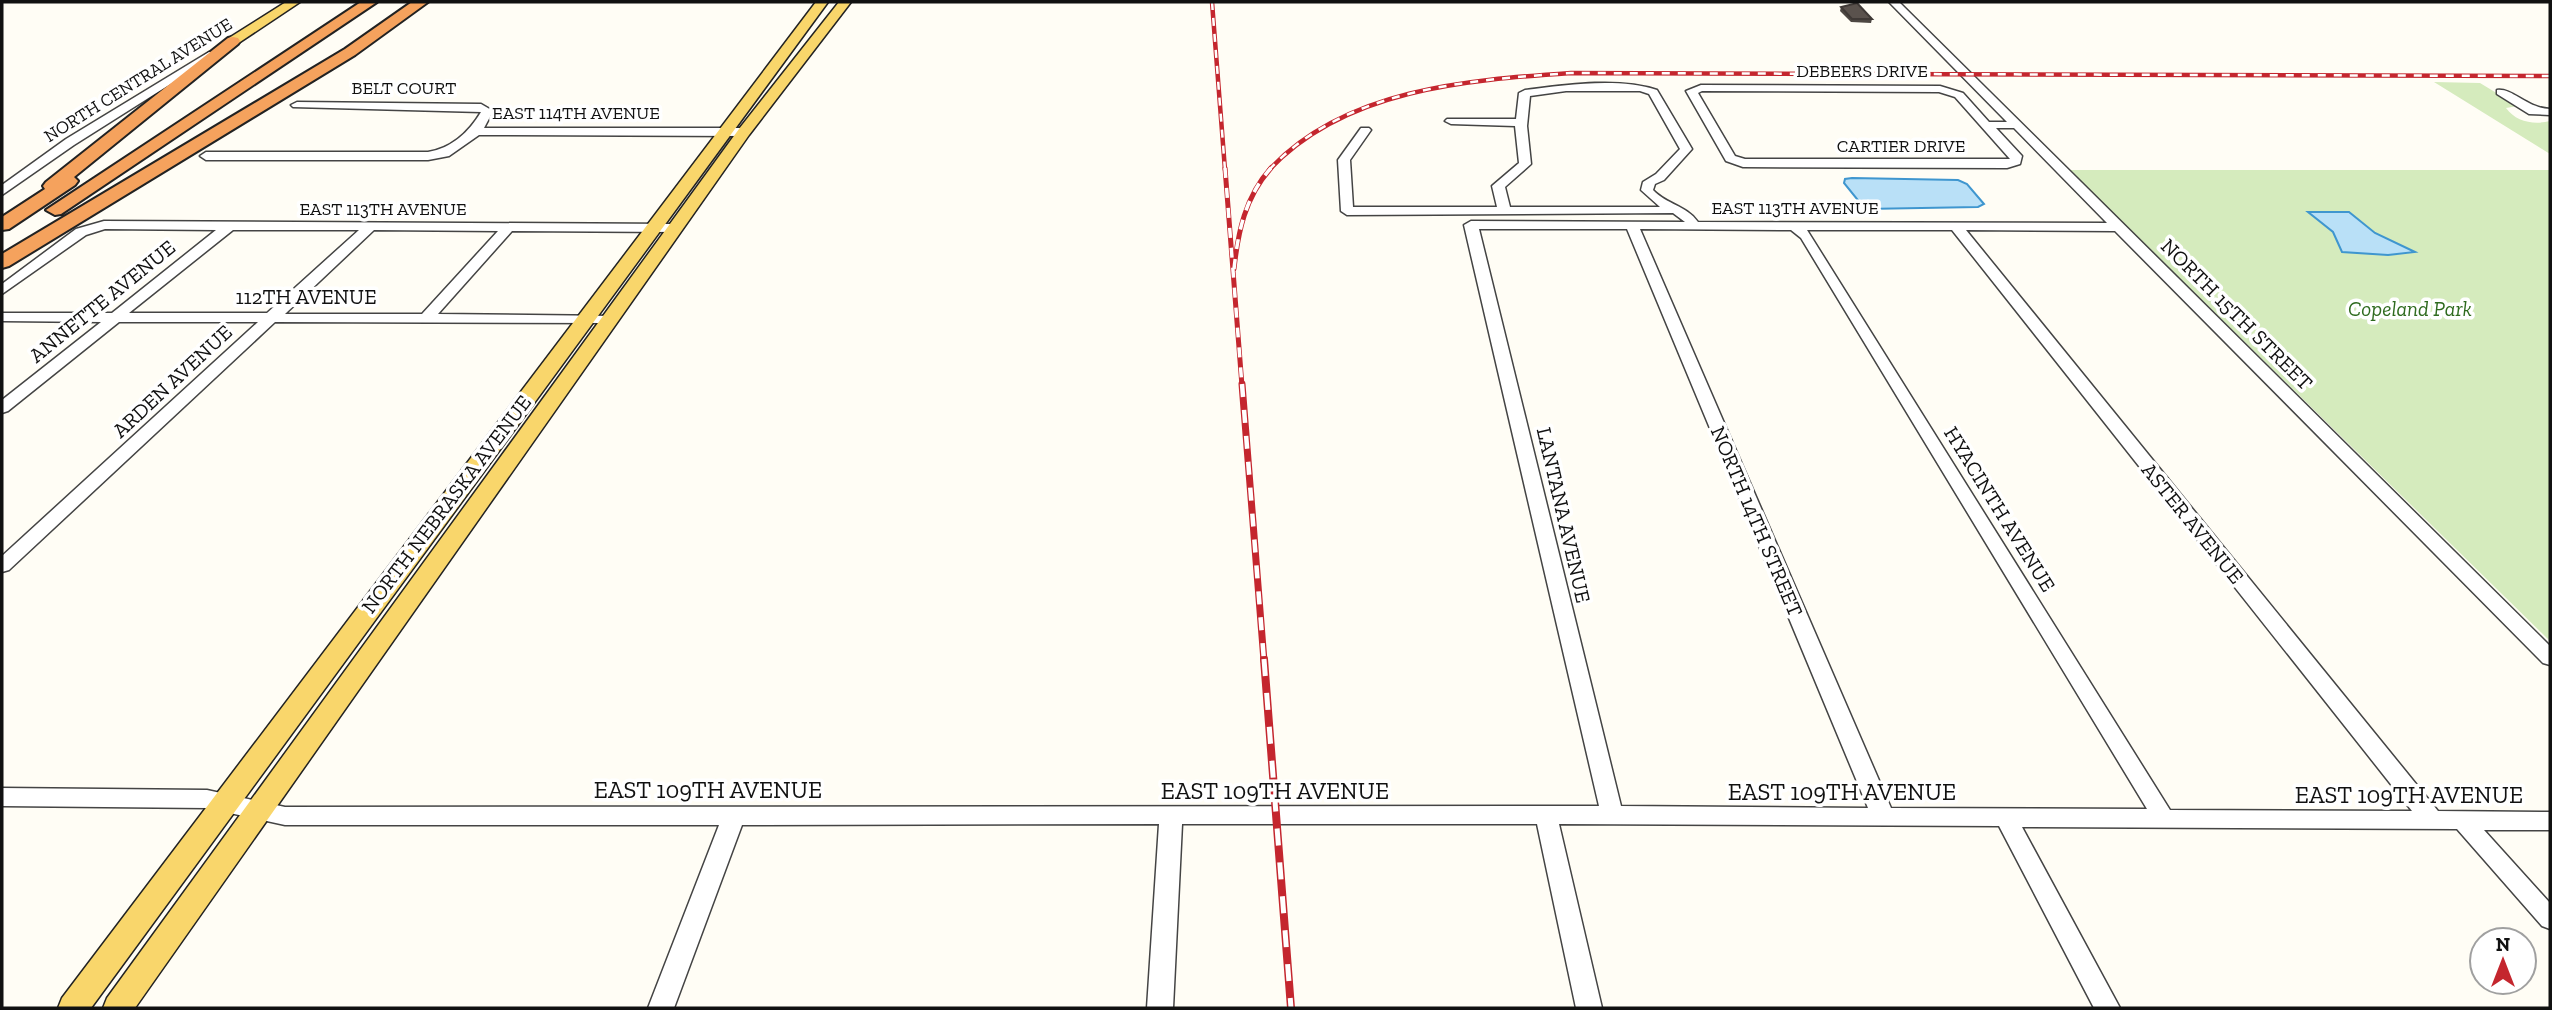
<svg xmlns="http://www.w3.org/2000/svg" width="2552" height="1010" font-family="'Zilla Slab',serif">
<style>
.green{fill:#d5ebbd}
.water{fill:#b9e0f7;stroke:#3f96cf;stroke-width:2}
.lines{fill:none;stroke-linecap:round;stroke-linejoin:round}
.minor-casing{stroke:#444;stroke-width:3}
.major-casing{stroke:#222;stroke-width:3}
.highway-casing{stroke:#222;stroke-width:4}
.minor{fill:#fff;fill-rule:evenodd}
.major{fill:#f9d66b;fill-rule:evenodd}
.highway{fill:#f5a25d;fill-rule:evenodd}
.rail-far3-casing{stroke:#c4262e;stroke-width:4.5}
.rail-far2-casing{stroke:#c4262e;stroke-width:5}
.rail-far1-casing{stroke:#c4262e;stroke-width:7}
.rail-casing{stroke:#c4262e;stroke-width:8}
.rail-far3{stroke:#fff;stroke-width:2.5;stroke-dasharray:8;stroke-linecap:butt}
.rail-far2{stroke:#fff;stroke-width:3.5;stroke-dasharray:10;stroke-linecap:butt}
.rail-far1{stroke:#fff;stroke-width:4.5;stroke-dasharray:13;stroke-linecap:butt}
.rail{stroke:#fff;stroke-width:5;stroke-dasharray:17;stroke-linecap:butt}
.wall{fill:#4d4742}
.building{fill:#5a524d;stroke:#3f3936;stroke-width:2}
.labels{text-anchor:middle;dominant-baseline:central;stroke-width:7;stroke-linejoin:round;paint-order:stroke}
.far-street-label{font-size:18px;fill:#111;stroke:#fff}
.street-label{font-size:21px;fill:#111;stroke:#fff}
.park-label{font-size:21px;font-style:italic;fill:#2f6b1f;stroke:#fff}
.near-street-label{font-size:24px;fill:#111;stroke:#fff}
</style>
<rect width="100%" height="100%" fill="#fffdf5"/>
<path class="green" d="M2434,82L2480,83L2518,106L2506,108C2516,122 2534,125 2550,121V154Z
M2069,170H2550V641Z"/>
<path class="water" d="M1852,178L1958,180L1967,184L1984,204L1978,207L1865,209L1844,183L1845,179Z
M2308,212H2349L2375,233L2415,252L2388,255L2342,252L2333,232Z"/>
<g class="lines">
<defs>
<path id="minor" d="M1889,2H1899L2550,646V665L2543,663L2115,231L1966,230L2438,811L2550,812V830H2484L2550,903V929L2542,926L2457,829L2022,827L2120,1008H2094L1999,826L1559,824L1602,1008H1576L1537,824H1182L1173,1008H1147L1159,824L742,825L674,1008H648L719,825H285L207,808L2,806V788L207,790L285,807L1599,806L1464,225L1471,221L1685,222L1673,213L1347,215L1341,211L1338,160L1361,128H1369L1371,130L1350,160L1353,207H1497L1492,186L1519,163L1515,126L1451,124L1445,121L1447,119H1516L1519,93L1525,90C1564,85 1619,77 1657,90L1692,149L1664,180L1655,184L1653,190C1666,204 1687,206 1698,222L2107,223L2014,128H1996L2022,156L2020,164L2007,168L1743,167L1726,161L1686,91L1701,85L1940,86L1963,93L1989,122H2007ZM1566,91H1640L1649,94L1680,149L1656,174L1643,182L1641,190L1660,207H1510L1505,187L1531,164L1527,126L1530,96ZM1702,91L1939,92L1955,97L2010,159H1745L1735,156L1698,93ZM1479,229H1627L1868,808L1621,806ZM1640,229L1791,230L1801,238L2147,809L1891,808ZM1807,230H1952L2412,811L2170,810Z
M209,52L218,54L74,145L2,195V185L66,139Z
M2497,90C2513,88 2526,108 2550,109V115L2529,114L2497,94Z
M297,102L481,104L493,111L484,128H744L750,132L744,136L479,135L449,156L428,160H206L200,156L206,152H428C452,148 469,132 481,112L293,107L291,105Z
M104,221L676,224L683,228L676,232L512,231L438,314L615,316L617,319L615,322L610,323L275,322L9,570L2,572V556L258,322H119L8,411L2,413V400L101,322L2,321V313H112L216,230L105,229L86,235L2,294V284L76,229ZM233,230H359L267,313H129ZM374,230L498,231L422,314H285Z"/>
<path id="major" d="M286,2H300L237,44H229V38Z
M816,2H828L91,1008H58L62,998Z
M839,2H851L749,135L135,1008H103L107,998L739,129Z"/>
<path id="highway" d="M361,2H377L61,214L55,215L46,210Z
M412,2H428L355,55L9,266L2,268V254L345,49Z
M233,37L238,38L240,41L238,44L74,177L78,181L75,185L9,229L2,230V217L45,189L43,186L46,182L228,38Z"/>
</defs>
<use href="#minor" class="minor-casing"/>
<use href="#major" class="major-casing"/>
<use href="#highway" class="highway-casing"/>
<use href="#minor" class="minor"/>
<use href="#major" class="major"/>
<use href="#highway" class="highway"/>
<defs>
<path id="rail-far3" d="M1212,2L1225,170
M1269,170C1344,89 1467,80 1571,73L2550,76"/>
<path id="rail-far2" d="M1225,168L1242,386
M1234,269C1238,232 1245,197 1271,168"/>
<path id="rail-far1" d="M1242,384L1264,661"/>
<path id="rail" d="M1264,659L1291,1008"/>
</defs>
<use href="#rail-far3" class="rail-far3-casing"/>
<use href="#rail-far2" class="rail-far2-casing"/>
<use href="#rail-far1" class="rail-far1-casing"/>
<use href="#rail" class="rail-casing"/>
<use href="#rail-far3" class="rail-far3"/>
<use href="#rail-far2" class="rail-far2"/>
<use href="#rail-far1" class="rail-far1"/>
<use href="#rail" class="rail"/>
</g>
<path class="wall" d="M1841,7L1872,19L1871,23L1851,22L1840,11Z"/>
<path class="building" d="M1857,3L1872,19H1852L1841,7Z"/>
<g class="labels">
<g class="far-street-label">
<text x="1862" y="71">DEBEERS DRIVE</text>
<text transform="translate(138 80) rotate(-32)">NORTH CENTRAL AVENUE</text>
<text x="404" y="88">BELT COURT</text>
<text x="576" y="113">EAST 114TH AVENUE</text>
<text x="1901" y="146">CARTIER DRIVE</text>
<text x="1795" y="208">EAST 113TH AVENUE</text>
<text x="383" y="209">EAST 113TH AVENUE</text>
</g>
<g class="street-label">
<text x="306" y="296">112TH AVENUE</text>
<text transform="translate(102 301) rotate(-39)">ANNETTE AVENUE</text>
<text transform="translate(2237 314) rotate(45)">NORTH 15TH STREET</text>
<text transform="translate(172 381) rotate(-43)">ARDEN AVENUE</text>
<text transform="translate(446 504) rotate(-53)">NORTH NEBRASKA AVENUE</text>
<text transform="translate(2000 509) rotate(58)">HYACINTH AVENUE</text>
<text transform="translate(1564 515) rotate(77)">LANTANA AVENUE</text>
<text transform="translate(1757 521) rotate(67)">NORTH 14TH STREET</text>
<text transform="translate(2193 523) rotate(51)">ASTER AVENUE</text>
</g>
<g class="park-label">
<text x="2410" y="308">Copeland Park</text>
</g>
<g class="near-street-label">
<text x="708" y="789">EAST 109TH AVENUE</text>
<text x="1275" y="790">EAST 109TH AVENUE</text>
<text x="1842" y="791">EAST 109TH AVENUE</text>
<text x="2409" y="794">EAST 109TH AVENUE</text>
</g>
</g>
<rect width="2552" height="1010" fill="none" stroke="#111111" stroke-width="7"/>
<g transform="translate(2503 961)"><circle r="33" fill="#ffffff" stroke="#a0a0a0" stroke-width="2"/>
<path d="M0-5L12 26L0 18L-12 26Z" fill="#c4262e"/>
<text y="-10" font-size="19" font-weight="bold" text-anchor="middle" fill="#111111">N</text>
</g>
</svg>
